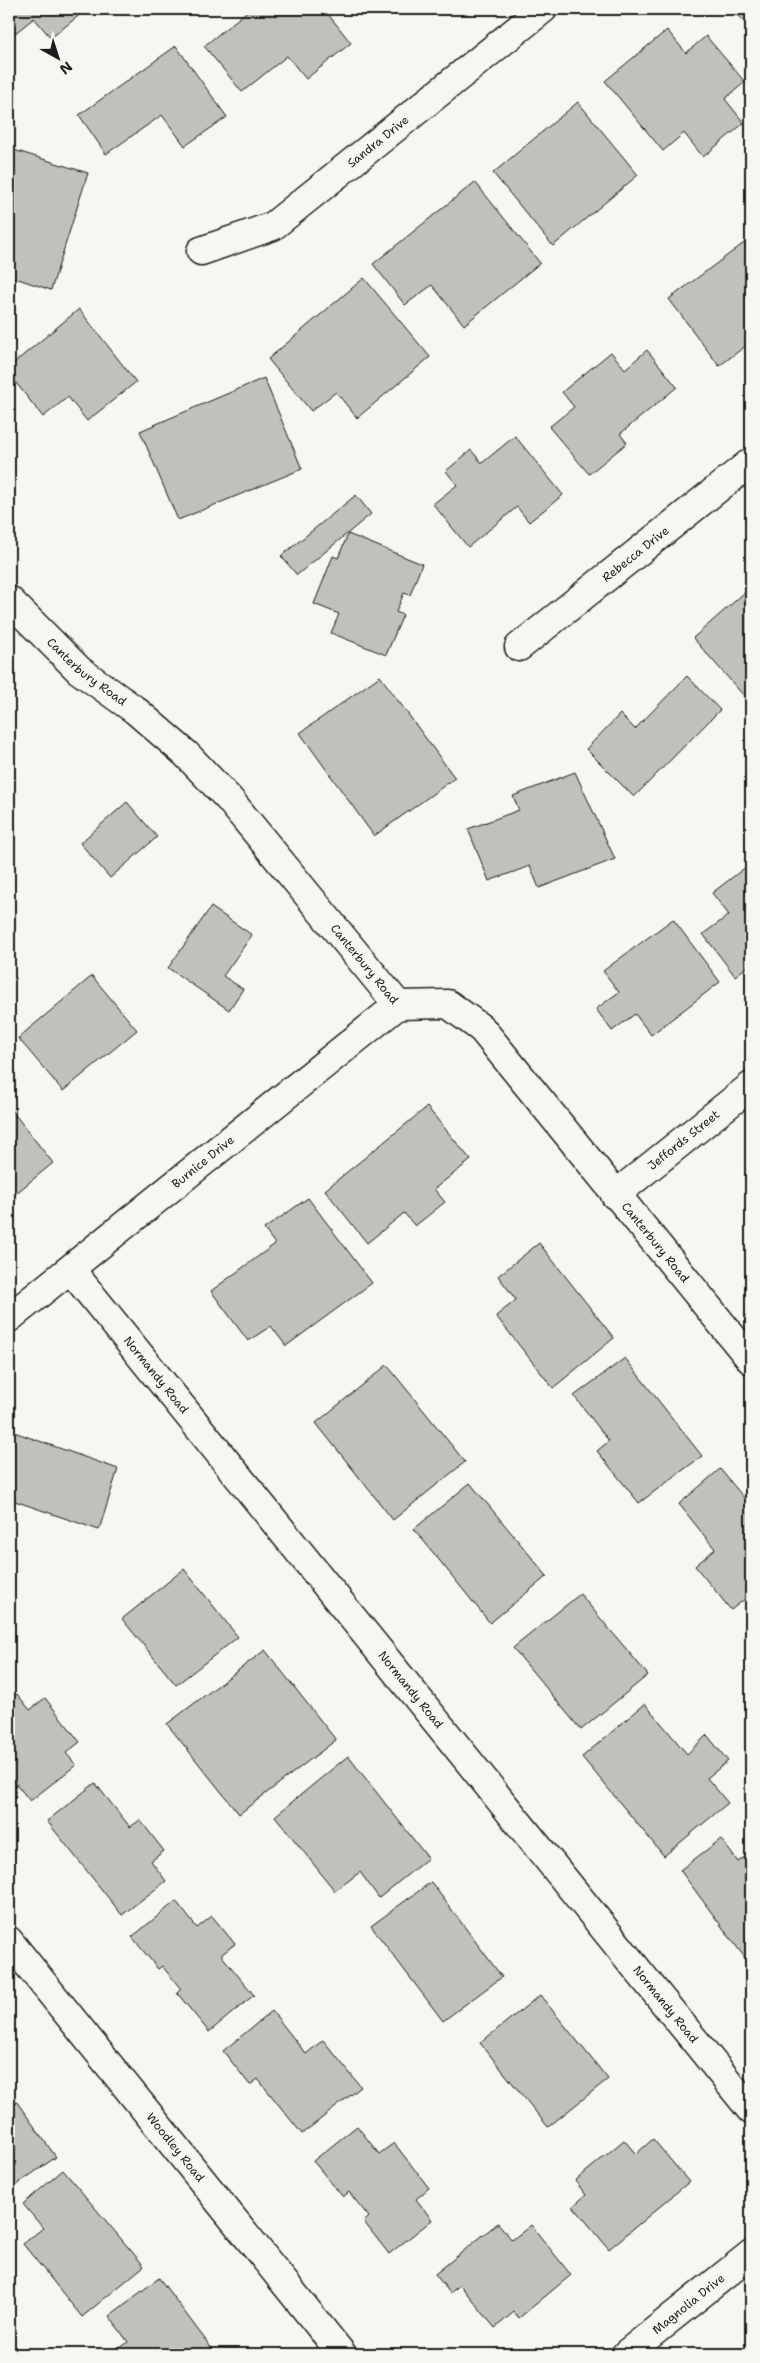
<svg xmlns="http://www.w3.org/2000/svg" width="760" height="2363" font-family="'Shantell Sans',sans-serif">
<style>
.building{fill:#c0c0bd;stroke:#1c1c1c}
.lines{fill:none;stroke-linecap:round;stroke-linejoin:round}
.street-casing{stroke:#1c1c1c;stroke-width:31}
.street{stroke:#f6f6f2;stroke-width:28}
.labels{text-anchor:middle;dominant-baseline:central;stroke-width:4;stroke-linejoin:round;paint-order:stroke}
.street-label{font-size:12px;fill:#1c1c1c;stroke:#f6f6f2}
</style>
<rect width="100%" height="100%" fill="#f6f6f2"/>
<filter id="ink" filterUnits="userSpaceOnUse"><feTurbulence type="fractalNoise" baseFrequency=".02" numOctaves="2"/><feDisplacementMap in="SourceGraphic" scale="10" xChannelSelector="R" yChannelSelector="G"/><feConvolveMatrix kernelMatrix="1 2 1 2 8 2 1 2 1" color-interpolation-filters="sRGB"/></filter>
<g filter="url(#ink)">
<path class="building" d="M9,9H87L51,38L34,18L9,38Z
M250,9H324L351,43L306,79L287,56L242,92L204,46Z
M734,9H751V31Z
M667,30L686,53L706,36L745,82L725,99L744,123L703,157L684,133L663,151L605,81Z
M176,46L227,117L185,146L162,115L106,154L79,115Z
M578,102L638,175L553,246L493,173Z
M14,150L88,173L51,290L9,276V166Z
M475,182L540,263L464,325L432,285L405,305L373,264Z
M744,243L751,253V342L719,366L669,299Z
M364,278L430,357L357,418L336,392L311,411L268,359Z
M79,309L136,382L87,421L68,397L43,417L9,374V367Z
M647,350L677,387L620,434L627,443L589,474L549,427L574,407L562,392L611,352L625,369Z
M264,378L302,469L178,520L140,431Z
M515,436L563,495L529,522L517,507L468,547L433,504L457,485L446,471L471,450L482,463Z
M356,495L371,514L297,575L281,556Z
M348,534L422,564L410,595L404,593L396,612L403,615L386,655L331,633L339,614L314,604L333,556L338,558Z
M751,587V691L745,697L693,638Z
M380,676L455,778L374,836L300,733Z
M687,676L720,710L634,797L586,749L620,714L635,729Z
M575,772L615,859L539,888L530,866L489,881L468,829L519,810L513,796Z
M127,802L157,837L110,878L80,843Z
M751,863V964L735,976L703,934L729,915L712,893Z
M211,907L252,935L223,976L243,989L229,1010L168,968Z
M673,919L720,982L651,1035L635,1014L612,1031L596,1009L619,992L603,971Z
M92,976L137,1030L63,1091L18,1038Z
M9,1107L53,1163L9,1199Z
M427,1107L471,1160L434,1189L445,1202L415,1226L404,1213L367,1243L325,1190Z
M308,1198L372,1283L286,1346L271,1326L248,1341L211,1291L275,1244L264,1229Z
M539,1243L614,1338L553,1388L496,1316L516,1300L498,1276Z
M625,1358L702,1456L639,1503L597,1451L609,1441L574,1396Z
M387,1365L465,1462L393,1520L316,1423Z
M14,1432L118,1469L99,1530L9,1499V1448Z
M720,1469L751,1506V1594L731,1610L695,1566L715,1549L679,1504Z
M470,1483L547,1576L490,1623L414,1529Z
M184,1569L238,1637L176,1685L122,1619Z
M580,1594L648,1675L581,1730L513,1648Z
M265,1650L336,1740L239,1814L167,1724Z
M17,1694L30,1710L45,1698L80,1742L66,1753L76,1765L30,1801L9,1775V1701Z
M645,1704L687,1754L707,1735L728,1761L707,1778L728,1803L664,1856L582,1757Z
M348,1756L428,1858L379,1898L360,1872L335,1891L275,1816Z
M95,1783L130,1827L140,1820L164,1851L151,1861L166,1881L122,1915L47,1821Z
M721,1839L738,1862L751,1852V1959L748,1962L680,1870Z
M431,1882L502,1977L443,2021L371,1926Z
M176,1901L197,1928L212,1916L235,1944L221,1955L254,1995L209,2032L177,1993L181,1989L162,1966L158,1969L132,1937Z
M540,1995L608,2079L548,2127L480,2043Z
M272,2011L306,2054L323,2040L361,2087L302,2134L258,2079L250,2085L223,2051Z
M9,2091L56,2157L9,2190Z
M357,2126L379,2154L394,2143L429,2188L416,2199L432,2220L389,2254L364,2222L369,2217L349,2192L343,2197L313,2161Z
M653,2139L689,2182L609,2249L573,2206L586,2195L575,2181L624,2140L636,2154Z
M63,2170L144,2266L82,2317L23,2244L43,2228L23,2204Z
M498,2223L512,2240L531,2225L571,2275L519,2318L514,2312L495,2328L460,2285L450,2293L435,2274Z
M159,2278L216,2354H112L128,2342L109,2316Z"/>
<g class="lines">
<defs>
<g id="street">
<path id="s1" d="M201,251L273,226L543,9"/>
<path id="s2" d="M9,600L79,670L135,710L186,754L229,799L398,1005L448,1004L482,1029L751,1360"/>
<path id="s3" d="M519,647L751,462"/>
<path id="s4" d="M615,1195L751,1086"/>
<path id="s5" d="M71,1270L751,2110"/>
<path id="s6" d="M9,1318L398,1005"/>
<path id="s7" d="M9,1941L342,2354"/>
<path id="s8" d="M626,2354L751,2254"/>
</g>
</defs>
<use href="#street" class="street-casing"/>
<use href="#street" class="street"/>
</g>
</g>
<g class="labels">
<g class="street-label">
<text stroke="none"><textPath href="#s1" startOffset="211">Sandra Drive</textPath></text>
<text stroke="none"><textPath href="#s3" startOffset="149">Rebecca Drive</textPath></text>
<text stroke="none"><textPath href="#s2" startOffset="106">Canterbury Road</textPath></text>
<text stroke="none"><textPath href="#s2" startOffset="511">Canterbury Road</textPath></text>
<text stroke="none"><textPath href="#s4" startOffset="88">Jeffords Street</textPath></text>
<text stroke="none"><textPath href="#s6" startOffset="249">Burnice Drive</textPath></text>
<text stroke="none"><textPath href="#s2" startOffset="931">Canterbury Road</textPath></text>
<text stroke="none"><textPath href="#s5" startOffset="135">Normandy Road</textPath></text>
<text stroke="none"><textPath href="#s5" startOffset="540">Normandy Road</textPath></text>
<text stroke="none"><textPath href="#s5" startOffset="945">Normandy Road</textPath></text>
<text stroke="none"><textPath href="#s7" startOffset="265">Woodley Road</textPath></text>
<text stroke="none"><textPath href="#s8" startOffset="80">Magnolia Drive</textPath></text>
</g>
</g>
<rect width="760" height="2363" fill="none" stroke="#f6f6f2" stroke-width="30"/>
<rect x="15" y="15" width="730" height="2333" fill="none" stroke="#1c1c1c" stroke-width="2" filter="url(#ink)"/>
<g transform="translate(58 58) rotate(141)" stroke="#f6f6f2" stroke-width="4" paint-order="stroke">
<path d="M0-4L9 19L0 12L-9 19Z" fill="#1c1c1c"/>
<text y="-8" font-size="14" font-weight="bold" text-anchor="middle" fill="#1c1c1c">N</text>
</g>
</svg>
